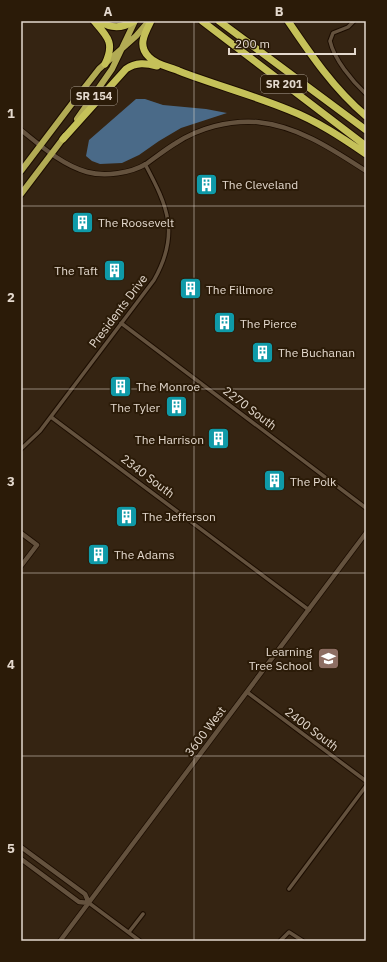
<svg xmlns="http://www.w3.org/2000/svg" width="387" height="962" font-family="'IBM Plex Sans',sans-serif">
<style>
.water{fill:#4a6a88}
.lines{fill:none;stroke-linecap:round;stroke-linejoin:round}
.minor-casing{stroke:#1c0d00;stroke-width:5.5}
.tertiary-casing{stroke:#1c0d00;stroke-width:6}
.trunk-casing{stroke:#1c0d00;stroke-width:8}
.motorway-casing{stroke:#1c0d00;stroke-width:9}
.minor{stroke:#64523e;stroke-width:3.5}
.tertiary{stroke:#64523e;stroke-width:4.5}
.trunk{stroke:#b2ab54;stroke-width:6}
.motorway{stroke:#c5c159;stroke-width:7}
.grid{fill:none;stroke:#e4d9ce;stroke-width:1;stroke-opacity:0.55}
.labels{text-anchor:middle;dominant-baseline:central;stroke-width:4;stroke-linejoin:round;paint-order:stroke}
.shield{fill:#2b1b08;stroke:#aca093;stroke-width:1}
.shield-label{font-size:11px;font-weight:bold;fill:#e4d9ce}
.poi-label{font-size:12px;fill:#e4d9ce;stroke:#2b1b08;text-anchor:start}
.street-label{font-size:12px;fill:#e4d9ce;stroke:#2b1b08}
.neatline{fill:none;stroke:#e4d9ce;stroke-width:1.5}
.grid-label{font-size:13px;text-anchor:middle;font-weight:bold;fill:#e4d9ce}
</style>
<rect width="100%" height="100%" fill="#352412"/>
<path class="water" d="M136,99H145L163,105L206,109L227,113L181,128L159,141L139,155L122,163L100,164L92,161L86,156L89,140Z"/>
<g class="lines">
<defs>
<path id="minor" d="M354,21L348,27L333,33L330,41C334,59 352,81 366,94
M121,323L366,508
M51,417L309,610
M21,449L40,431L154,280C180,234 168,207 145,164
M247,692L366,781
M289,889L366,786
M89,903L140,941
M129,932L143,914
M280,941L289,932L303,941"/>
<path id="tertiary" d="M21,130C41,146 62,165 87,172C105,177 131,173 146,164C156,157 166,149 176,143C199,128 229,120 257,122C298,126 332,149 366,171
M21,533L37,545L21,566
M21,847L85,894L89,903
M21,859L79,902L89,903
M60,941L366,533"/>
<path id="trunk" d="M77,119L112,69L135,21
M21,171L74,101L99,69L136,36L149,21
M21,194L65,136"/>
<path id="motorway" d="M94,21C108,37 115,43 105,64
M100,21C111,29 123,28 134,21
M151,21C145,33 137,46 149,57C156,65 170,67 179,71C215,85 253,95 289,110C317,121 341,137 366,154
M202,21L366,146
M219,21L366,130
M288,21C311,55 334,89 366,116
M63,139L126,69C136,62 146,63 157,66"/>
</defs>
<use href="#minor" class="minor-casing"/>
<use href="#tertiary" class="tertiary-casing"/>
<use href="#trunk" class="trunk-casing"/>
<use href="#motorway" class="motorway-casing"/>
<use href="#minor" class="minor"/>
<use href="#tertiary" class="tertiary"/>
<use href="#trunk" class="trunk"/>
<use href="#motorway" class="motorway"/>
</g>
<path class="grid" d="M194,21V941M21,206H366M21,389H366M21,573H366M21,756H366"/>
<defs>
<symbol id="building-square" viewBox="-11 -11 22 22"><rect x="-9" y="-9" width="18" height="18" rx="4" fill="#0f9aa8" stroke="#2b1b08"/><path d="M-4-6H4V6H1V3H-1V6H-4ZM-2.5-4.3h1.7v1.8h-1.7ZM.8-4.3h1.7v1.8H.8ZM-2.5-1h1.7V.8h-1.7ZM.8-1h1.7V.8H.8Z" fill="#fff"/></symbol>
<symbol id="school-square" viewBox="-11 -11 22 22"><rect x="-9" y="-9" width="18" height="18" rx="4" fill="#8d6e63" stroke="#2b1b08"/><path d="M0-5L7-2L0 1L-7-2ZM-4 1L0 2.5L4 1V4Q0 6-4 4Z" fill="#fff"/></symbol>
</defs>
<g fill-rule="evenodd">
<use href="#building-square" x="194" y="172" width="25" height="25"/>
<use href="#building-square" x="70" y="210" width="25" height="25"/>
<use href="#building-square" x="102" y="258" width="25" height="25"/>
<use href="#building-square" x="178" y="276" width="25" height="25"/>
<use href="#building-square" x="212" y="310" width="25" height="25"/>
<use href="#building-square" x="250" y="340" width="25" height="25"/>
<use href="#building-square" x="108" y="374" width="25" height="25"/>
<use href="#building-square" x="164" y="394" width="25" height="25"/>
<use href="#building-square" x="206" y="426" width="25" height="25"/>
<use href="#building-square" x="262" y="468" width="25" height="25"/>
<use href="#building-square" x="114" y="504" width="25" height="25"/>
<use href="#building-square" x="86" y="542" width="25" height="25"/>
<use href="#school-square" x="316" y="646" width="25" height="25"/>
</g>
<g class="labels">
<g class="shield">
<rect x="261" y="75" width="46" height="18" rx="3"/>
<rect x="71" y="87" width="46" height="18" rx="3"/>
</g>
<g class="shield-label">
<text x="284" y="84">SR 201</text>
<text x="94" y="96">SR 154</text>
</g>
<g class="poi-label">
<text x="222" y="184">The Cleveland</text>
<text x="98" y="222">The Roosevelt</text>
<text x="98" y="270" text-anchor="end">The Taft</text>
<text x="206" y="289">The Fillmore</text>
<text x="240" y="323">The Pierce</text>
<text x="278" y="352">The Buchanan</text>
<text x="136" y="386">The Monroe</text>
<text x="160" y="407" text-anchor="end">The Tyler</text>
<text x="204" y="439" text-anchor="end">The Harrison</text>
<text x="290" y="481">The Polk</text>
<text x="142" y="516">The Jefferson</text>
<text x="114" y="554">The Adams</text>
<text x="312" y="651" text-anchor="end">Learning<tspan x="312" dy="14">Tree School</tspan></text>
</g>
<g class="street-label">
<text transform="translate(118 311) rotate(-53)">Presidents Drive</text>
<text transform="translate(250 408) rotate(37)">2270 South</text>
<text transform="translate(148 476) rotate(37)">2340 South</text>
<text transform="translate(312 729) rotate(37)">2400 South</text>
<text transform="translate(205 731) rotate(-53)">3600 West</text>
</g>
</g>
<rect width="387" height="962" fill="none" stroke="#2b1b08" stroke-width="44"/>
<path d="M229 48v6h126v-6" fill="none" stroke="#e4d9ce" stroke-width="2"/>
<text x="235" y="48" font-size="12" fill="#e4d9ce" stroke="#2b1b08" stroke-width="3" paint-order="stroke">200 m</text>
<rect x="22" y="22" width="343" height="918" class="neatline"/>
<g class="grid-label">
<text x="108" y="16">A</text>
<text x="279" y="16">B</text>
<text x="11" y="118">1</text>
<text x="11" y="302">2</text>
<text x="11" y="486">3</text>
<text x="11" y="669">4</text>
<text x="11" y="853">5</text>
</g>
</svg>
